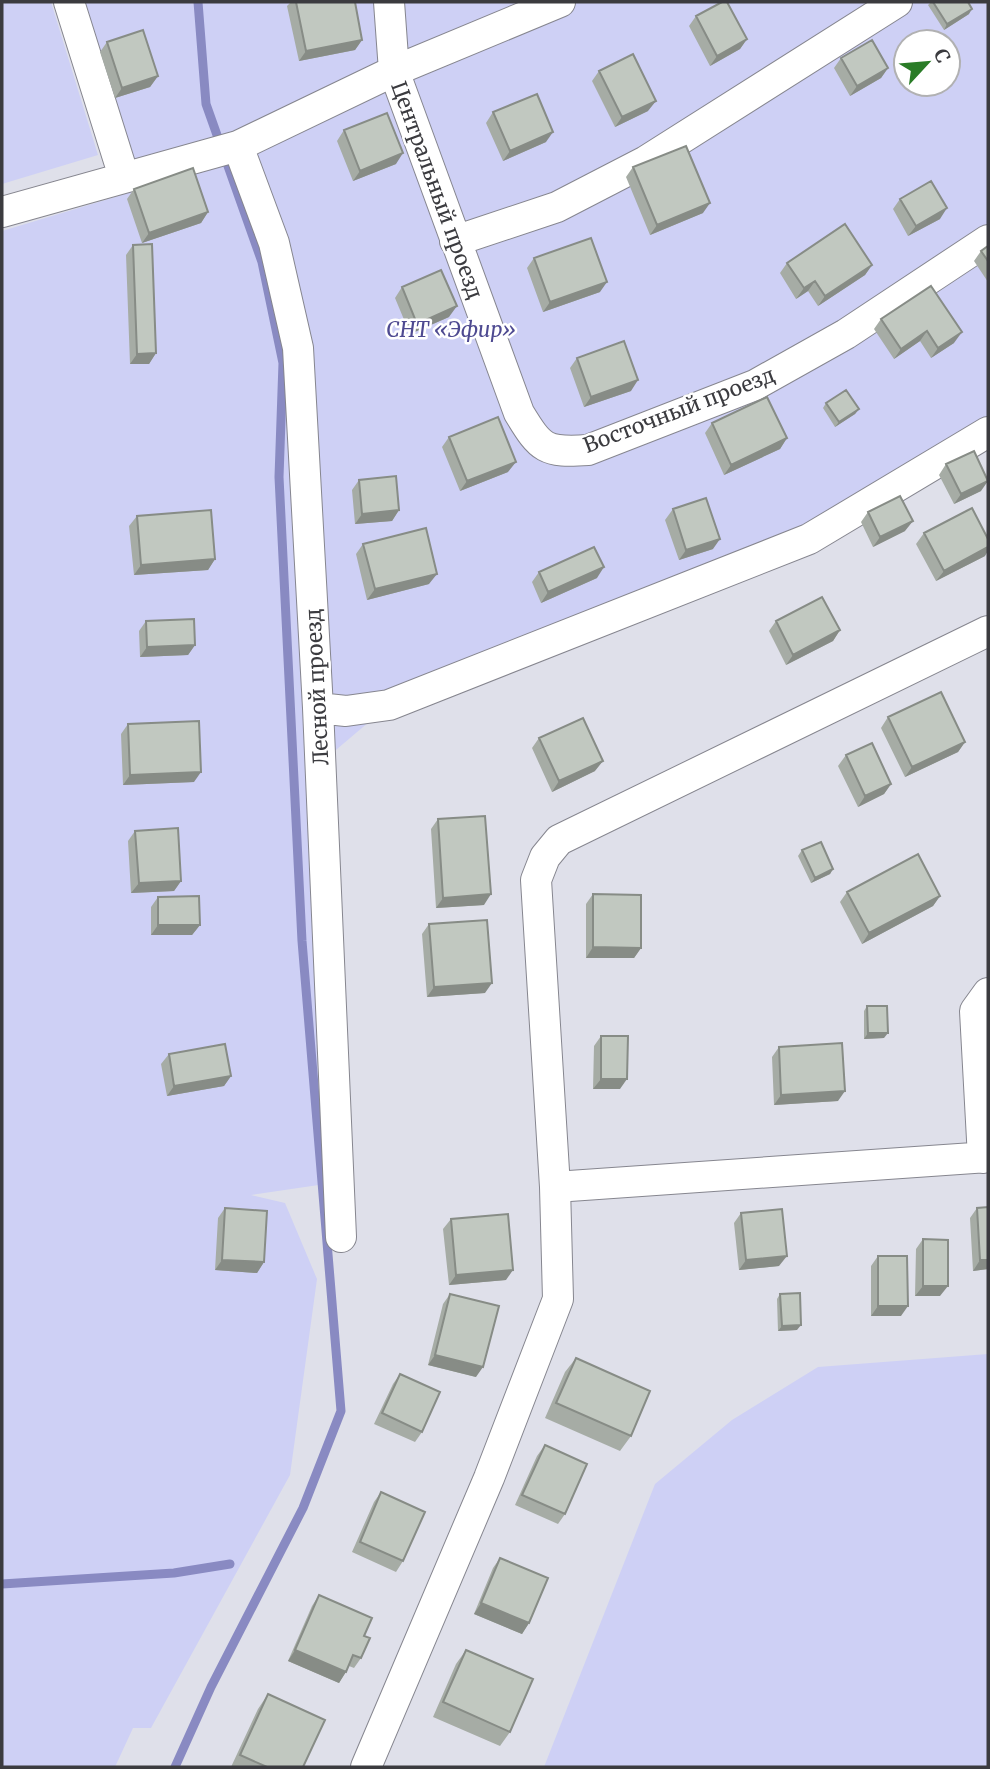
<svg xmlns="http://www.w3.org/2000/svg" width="990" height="1769" font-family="Merriweather,serif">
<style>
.green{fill:#ced0f5;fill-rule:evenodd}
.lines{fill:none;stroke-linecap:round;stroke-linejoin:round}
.stream{stroke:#898ac2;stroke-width:9}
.minor-casing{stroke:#86868f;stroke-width:32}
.minor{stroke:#fff;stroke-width:30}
.wall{fill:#a6aca5}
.shaded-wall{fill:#878c86}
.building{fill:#c1c8c0;stroke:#878c86;stroke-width:2}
.labels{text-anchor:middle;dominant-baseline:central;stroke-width:5;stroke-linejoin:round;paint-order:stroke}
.street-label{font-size:21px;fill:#3b3b3f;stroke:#fff}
.park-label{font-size:21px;font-style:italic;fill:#4e4a91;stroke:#fff}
</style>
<rect width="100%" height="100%" fill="#dfe0ea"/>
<path class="green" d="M2,2H51L98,155L2,184Z
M69,2H988V432L917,477L389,705L317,766L339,1182L251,1195L285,1203L317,1279L290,1475L151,1728H133L115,1767H2V231L122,195L124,177ZM906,42H948V84H906Z
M988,1354V1767H544L655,1484L732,1420L818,1367Z"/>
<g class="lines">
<path class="stream" d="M2,1584L174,1573L230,1564
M175,1767L211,1687L303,1508L341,1411L302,941L279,477L283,363L262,262L206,104L198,2"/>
<defs>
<path id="minor" d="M69,2L124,177
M389,2L394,71L519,413C541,449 545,453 588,450L755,385L846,334L988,240
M238,146L274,243L298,348L318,708L341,1237
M2,212L238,146L394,71L560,2
M455,241L557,207L646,161L897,2
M318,708L346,711L389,705L809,539L988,432
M983,1158L975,1011L988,993
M555,1187L988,1157
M366,1767L489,1478L558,1299L555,1187L536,880L545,857L559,840L988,631"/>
</defs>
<use href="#minor" class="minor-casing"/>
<use href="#minor" class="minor"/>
</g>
<path class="wall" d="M291,2H355L362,40L355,50L299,61L287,6Z
M931,2H968L969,14L944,30L928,5Z
M696,16L747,39L740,49L710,66L689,26Z
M107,42L158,76L150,87L115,98L100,52Z
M841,58L888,68L881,78L850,96L834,68Z
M599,71L648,111L615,127L592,81Z
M493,112L546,142L503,161L486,123Z
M344,130L396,164L353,181L337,141Z
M633,167L703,213L650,235L626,177Z
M134,189L208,212L201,223L142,243L127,199Z
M900,199L940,219L908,236L893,209Z
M133,245L156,353L149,364H130L126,255Z
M988,246V282L974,261L981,251Z
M534,258L600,292L543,312L527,268Z
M787,263L872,265L865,275L818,306L808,291L796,299L780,273Z
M931,286L954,343L931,358L920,341L894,359L874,329L881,319Z
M402,287L449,317L410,334L395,298Z
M577,358L631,391L584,407L570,368Z
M826,403L859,409L855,414L835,427L823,408Z
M712,423L787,438L780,449L724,475L705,433Z
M449,437L508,472L460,491L442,447Z
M946,464L981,491L954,504L939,475Z
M359,480L399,510L392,521L355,524L352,490Z
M673,509L713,549L679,560L665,520Z
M868,512L905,531L873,547L861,522Z
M137,516L215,559L208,570L134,575L129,526Z
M924,533L985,556L936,581L916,544Z
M363,544L429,584L367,600L356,554Z
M539,572L597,578L541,603L532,582Z
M146,621L195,645L188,655L140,657L139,631Z
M776,621L840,630L833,641L786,665L769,631Z
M888,717L965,742L958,752L905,777L881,728Z
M128,724L194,782L123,785L121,734Z
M539,738L595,771L552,792L532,748Z
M846,755L891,784L884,794L858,807L838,766Z
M438,819L484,905L436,908L431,829Z
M135,831L181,881L174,891L131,893L128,841Z
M802,850L833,869L830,874L811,883L798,856Z
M847,892L940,896L933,906L862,944L840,902Z
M593,894L641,948L634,958H586V904Z
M158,897L200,925L192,935H151V907Z
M429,924L485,993L427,997L422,934Z
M867,1006L884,1038L864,1039V1011Z
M601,1036L620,1089H593L594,1046Z
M779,1047L838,1101L774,1105L772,1057Z
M169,1054L231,1076L224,1086L167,1096L161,1064Z
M225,1208L264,1262L257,1273L215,1270L218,1218Z
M977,1208L988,1269L973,1271L970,1218Z
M741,1213L779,1266L739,1270L734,1223Z
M451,1219L506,1280L449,1285L443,1229Z
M923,1239L940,1296H915L916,1249Z
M878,1256L901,1316H871V1266Z
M450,1294L476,1377L428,1365L443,1304Z
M780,1294L797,1330L778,1331L777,1299Z
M576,1358L631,1436L620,1451L545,1418L565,1372Z
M400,1374L422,1432L415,1442L374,1424L393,1384Z
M545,1445L565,1514L558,1524L515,1505L537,1456Z
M381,1492L403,1561L396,1572L352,1552L374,1502Z
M500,1558L529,1623L522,1634L474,1614L493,1568Z
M319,1595L364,1636L361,1658L354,1668L349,1666L339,1683L288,1661L312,1606Z
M466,1650L510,1732L500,1746L433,1717L456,1664Z
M268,1694L303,1767H231L258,1709Z"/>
<path class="shaded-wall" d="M972,9L969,14L944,30L947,24Z
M747,39L740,49L710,66L717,56Z
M362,40L355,50L299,61L306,51Z
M888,68L881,78L850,96L857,86Z
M158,76L150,87L115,98L122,88Z
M656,101L648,111L615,127L622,117Z
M553,132L546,142L503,161L510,151Z
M403,153L396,164L353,181L360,171Z
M710,203L703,213L650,235L657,225Z
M947,208L940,219L908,236L916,226Z
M208,212L201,223L142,243L149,233Z
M872,265L865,275L818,306L825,296Z
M815,281L808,291L796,299L804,288Z
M607,282L600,292L543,312L550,302Z
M457,306L449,317L410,334L417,324Z
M927,331L920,341L894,359L901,349Z
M962,332L954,343L931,358L938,348Z
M156,353L149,364H130L137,354Z
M638,380L631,391L584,407L591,397Z
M859,409L855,414L835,427L839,422Z
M787,438L780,449L724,475L731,465Z
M516,462L508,472L460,491L467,481Z
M988,481L981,491L954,504L961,494Z
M399,510L392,521L355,524L362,514Z
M913,521L905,531L873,547L880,537Z
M720,539L713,549L679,560L686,550Z
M988,547V551L985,556L936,581L944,571Z
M215,559L208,570L134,575L141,565Z
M604,567L597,578L541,603L548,592Z
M437,574L429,584L367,600L375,589Z
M840,630L833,641L786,665L793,655Z
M195,645L188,655L140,657L147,647Z
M965,742L958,752L905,777L912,767Z
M603,761L595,771L552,792L559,781Z
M201,772L194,782L123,785L130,775Z
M891,784L884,794L858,807L865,796Z
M833,869L830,874L811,883L815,878Z
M181,881L174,891L131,893L139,883Z
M491,894L484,905L436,908L443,898Z
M940,896L933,906L862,944L869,933Z
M158,925H200L192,935H151Z
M593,947L641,948L634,958H586Z
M492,983L485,993L427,997L434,987Z
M868,1033H888L884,1038L864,1039Z
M231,1076L224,1086L167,1096L174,1086Z
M601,1079H627L620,1089H593Z
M845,1091L838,1101L774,1105L781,1095Z
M787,1256L779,1266L739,1270L746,1260Z
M222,1260L264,1262L257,1273L215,1270Z
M980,1260H988V1269L973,1271Z
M513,1270L506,1280L449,1285L456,1275Z
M923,1286H948L940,1296H915Z
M878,1306H908L901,1316H871Z
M801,1325L797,1330L778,1331L782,1326Z
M435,1355L483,1367L476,1377L428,1365Z
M481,1603L529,1623L522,1634L474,1614Z
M295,1650L346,1672L339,1683L288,1661Z"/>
<path class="building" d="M296,2H355L362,40L306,51Z
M722,2H727L747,39L717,56L696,16Z
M933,2H968L972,9L947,24Z
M143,30L158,76L122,88L107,42Z
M872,40L888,68L857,86L841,58Z
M633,54L656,101L622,117L599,71Z
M537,94L553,132L510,151L493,112Z
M387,113L403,153L360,171L344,130Z
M686,146L710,203L657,225L633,167Z
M193,168L208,212L149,233L134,189Z
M931,181L947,208L916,226L900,199Z
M845,224L872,265L825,296L815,281L804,288L787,263Z
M591,238L607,282L550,302L534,258Z
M152,244L156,353L137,354L133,245Z
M988,246V261L981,251Z
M441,270L457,306L417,324L402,287Z
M931,286L962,332L938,348L927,331L901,349L881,319Z
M624,341L638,380L591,397L577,358Z
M846,390L859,409L839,422L826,403Z
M767,397L787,438L731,465L712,423Z
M498,417L516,462L467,481L449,437Z
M974,451L988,481L961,494L946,464Z
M396,476L399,510L362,514L359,480Z
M900,496L913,521L880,537L868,512Z
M706,498L720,539L686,550L673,509Z
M972,508L988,539V547L944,571L924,533Z
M211,510L215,559L141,565L137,516Z
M426,528L437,574L375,589L363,544Z
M594,547L604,567L548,592L539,572Z
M822,597L840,630L793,655L776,621Z
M194,619L195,645L147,647L146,621Z
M941,692L965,742L912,767L888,717Z
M583,718L603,761L559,781L539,738Z
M199,721L201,772L130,775L128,724Z
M872,743L891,784L865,796L846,755Z
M485,816L491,894L443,898L438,819Z
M178,828L181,881L139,883L135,831Z
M821,842L833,869L815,878L802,850Z
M918,854L940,896L869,933L847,892Z
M593,894L641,895V948L593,947Z
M199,896L200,925H158V897Z
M487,920L492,983L434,987L429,924Z
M867,1006H887L888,1033H868Z
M601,1036H628L627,1079H601Z
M842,1043L845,1091L781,1095L779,1047Z
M225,1044L231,1076L174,1086L169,1054Z
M988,1207V1260H980L977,1208Z
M225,1208L267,1211L264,1262L222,1260Z
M782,1209L787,1256L746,1260L741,1213Z
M508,1214L513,1270L456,1275L451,1219Z
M923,1239L948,1240V1286H923Z
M878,1256H907L908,1306H878Z
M800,1293L801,1325L782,1326L780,1294Z
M450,1294L499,1306L483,1367L435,1355Z
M576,1358L650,1391L631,1436L556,1403Z
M400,1374L440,1392L422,1432L382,1413Z
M545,1445L587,1464L565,1514L522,1495Z
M381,1492L425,1512L403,1561L360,1542Z
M500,1558L548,1578L529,1623L481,1603Z
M319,1595L372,1618L364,1636L370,1638L361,1658L353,1655L346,1672L295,1650Z
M466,1650L533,1679L510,1732L443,1702Z
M268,1694L325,1720L303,1767H267L240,1755Z"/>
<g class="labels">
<g class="street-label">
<text transform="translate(437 190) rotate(70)">Центральный проезд</text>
<text transform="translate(679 410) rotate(-21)">Восточный проезд</text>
<text transform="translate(317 687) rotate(-93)">Лесной проезд</text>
</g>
<g class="park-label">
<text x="451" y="329">СНТ «Эфир»</text>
</g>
</g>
<rect width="990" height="1769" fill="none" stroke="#3b3b3f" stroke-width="7"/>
<g transform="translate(927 63) rotate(64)"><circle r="33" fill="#ffffff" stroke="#b1b1b2" stroke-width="2"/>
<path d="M0-5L12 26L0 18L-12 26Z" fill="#2a7c27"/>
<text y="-10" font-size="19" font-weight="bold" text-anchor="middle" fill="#3b3b3f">С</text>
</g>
</svg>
